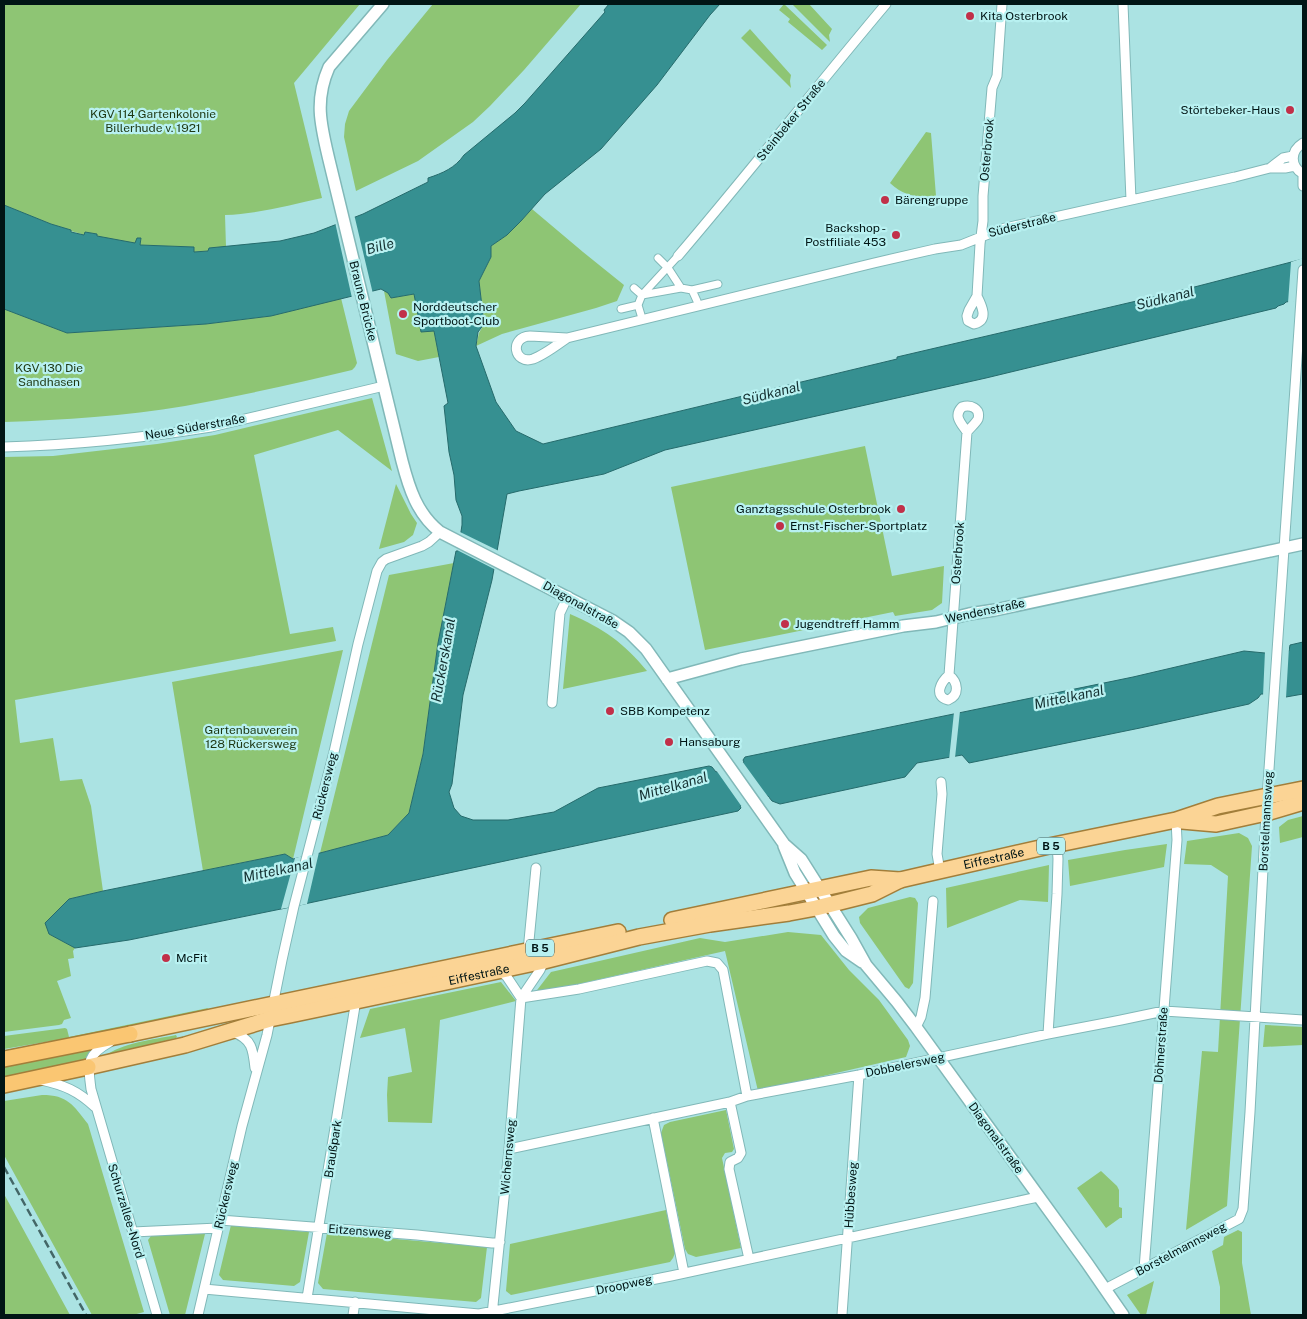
<svg xmlns="http://www.w3.org/2000/svg" width="1307" height="1319" font-family="'Public Sans',sans-serif">
<style>
.green{fill:#8ec574}
.water{fill:#369091;stroke:#266b6c}
.pier{fill:#abe3e3}
.lines{fill:none;stroke-linecap:round;stroke-linejoin:round}
.pedestrian-casing{stroke:#81b8b8;stroke-width:9}
.minor-casing{stroke:#81b8b8;stroke-width:11}
.tertiary-casing{stroke:#81b8b8;stroke-width:14}
.primary-casing{stroke:#a27e3a;stroke-width:18}
.trunk-casing{stroke:#a27e3a;stroke-width:18}
.pedestrian{stroke:#fff;stroke-width:7}
.minor{stroke:#fff;stroke-width:9}
.tertiary{stroke:#fff;stroke-width:11}
.primary{stroke:#fbd495;stroke-width:15}
.trunk{stroke:#fac672;stroke-width:15}
.rail{stroke:#446767;stroke-width:2.5;stroke-dasharray:8 4;stroke-linecap:butt}
.poi-dot{fill:#c13049;stroke:#b8f1f1;stroke-width:2}
.labels{text-anchor:middle;dominant-baseline:central;stroke-width:4.5;stroke-linejoin:round;paint-order:stroke}
.shield{fill:#b8f1f1;stroke:#385757;stroke-width:1}
.shield-label{font-size:11px;font-weight:bold;fill:#011515}
.poi-label{font-size:12px;fill:#011515;stroke:#b8f1f1;text-anchor:start}
.park-label{font-size:12px;fill:#1e3712;stroke:#b8f1f1}
.street-label{font-size:12px;fill:#011515;stroke:#b8f1f1}
.water-label{font-size:14px;font-style:italic;fill:#153132;stroke:#b8f1f1}
</style>
<rect width="100%" height="100%" fill="#abe3e3"/>
<path class="green" d="M4,4H360L294,83L322,198C290,205 258,214 225,215L226,247L209,248L208,251L194,252V247L140,245L141,238L136,244L96,236V234L85,232V235L71,231V230L51,224L4,205Z
M433,4H581L524,70L490,106L473,122L418,161L356,191L344,137L345,124L349,111L387,60Z
M784,4L827,45L822,50L788,22L790,19L779,10Z
M792,4H809L832,29L829,35L830,42Z
M750,29L791,75L790,81L791,88L741,38Z
M926,132L931,133L936,196C916,197 905,197 890,183Z
M532,209L583,252L624,285L617,301L596,308L502,334L476,346L479,333L484,324L479,281L491,257V246L507,235Z
M384,291L388,293L391,298L414,294L421,331L434,330L439,357L418,361L396,354Z
M341,298L357,363L355,367L352,370C297,383 241,396 185,406C125,416 64,420 4,422V309L67,333L206,324L271,316Z
M372,398L392,471L338,430L254,455L290,634L333,627L336,641L15,700L20,743L53,738L60,781L82,779L91,806L103,891L69,899L49,934L75,948L73,951L74,958L68,959L71,976L57,981L71,1018L64,1020L62,1024L59,1025L4,1032V457L53,456L157,444L215,435Z
M865,446L892,576L944,566L942,603L932,610L895,616L893,612L705,650L671,487Z
M396,484L411,514L417,523L413,535L404,542L379,549Z
M454,563L438,643L423,754L409,813L388,835L320,853L389,575Z
M570,614C604,629 623,642 647,671L563,689Z
M343,650L293,859L285,854L203,871L172,682Z
M1303,816V837L1280,843L1279,827L1288,820Z
M1239,833L1248,838L1252,846L1227,1206L1186,1230L1202,1051L1218,1052L1228,876L1211,865L1184,864L1187,841Z
M1167,844L1164,867L1070,886L1068,860L1125,850Z
M1049,865L1048,902L1020,900L947,928L946,888Z
M910,897L915,898L918,903L913,983L909,989L905,987L860,923L859,917L868,908Z
M788,932L821,935L849,970L879,1000L908,1040L910,1046L906,1057L758,1091L725,951L534,994L551,972L700,938L725,942Z
M501,982L516,1001L440,1020L432,1123L388,1122L387,1095L388,1077L412,1072L405,1028L360,1038L370,1009Z
M208,1008L205,1013L68,1041H51L4,1049V1036L65,1028L67,1029L69,1037Z
M1265,1025L1303,1027V1045L1263,1047Z
M176,1035L177,1037L176,1038L103,1057C124,1042 152,1040 176,1035Z
M93,1047L95,1049L87,1057L86,1062L4,1079V1065Z
M42,1095C68,1095 73,1105 88,1124L144,1312L133,1315L127,1314L125,1315H92L4,1155V1101Z
M726,1110L734,1149L732,1152L725,1153L722,1158L741,1248L696,1257L688,1254L685,1249L661,1133L664,1125L670,1122Z
M1101,1171L1117,1186L1119,1190V1207L1122,1208V1218H1120L1106,1228L1077,1188Z
M4,1194L70,1315H4Z
M666,1210L675,1253L673,1258L670,1262L511,1295L506,1291L510,1244Z
M231,1225L309,1232L300,1282L294,1286L223,1280L219,1275Z
M1238,1230L1242,1232V1263L1251,1315H1220V1287L1212,1251L1223,1245L1224,1237Z
M327,1233L487,1247L481,1298L476,1302L323,1289L318,1283Z
M156,1234H205L185,1315H170L148,1240L151,1236Z
M1154,1281L1146,1315H1141L1127,1295Z"/>
<path class="water" d="M609,4H720L710,15L657,85L601,149L545,194L521,221L507,235L491,246V257L479,281L484,324L478,332L476,346L496,402L516,431L543,444L897,359V357L1175,292L1303,259V299L1286,302L1284,304L1278,306L1276,308L986,378L665,450L604,474L519,491L507,494L492,580L463,695L452,784L449,792L454,808L461,816L473,820H508L554,812L598,788L709,766L712,767L716,772L744,762L743,760L745,757L1133,677L1244,651L1265,653L1289,651L1290,645L1303,642V694L1286,697L1285,694H1261L1258,698L1249,704L1140,728L969,763L962,755L917,763L905,777L780,804L772,801L768,796L740,806L741,808L738,811L281,909L129,940L75,948L49,934L45,923L69,899L103,891L285,854L293,859L320,853L388,835L409,813L423,754L438,643L456,551H458L462,525V516L456,500L454,475L449,452L444,406L448,403L434,331L421,332L414,294L391,298L388,293L381,289L271,316L206,324L67,333L4,309V205L51,224L71,230V232L84,235L85,232L97,234V236L135,243L137,238H141L140,245L194,247V252L208,251L209,248L280,241L314,233L363,214L428,182V178C443,173 455,168 464,155L515,113L525,103L605,12L604,10Z"/>
<path class="pier" d="M354,214L373,294L352,298L335,222Z
M1303,258V300L1288,303L1291,262Z
M460,532L499,551L496,570L457,550Z
M1287,647H1289L1286,698L1283,697L1263,696L1265,651L1287,649Z
M960,711L955,758L949,760L954,712Z
M742,761L769,798L742,807L716,770Z
M319,852L307,904L281,909L295,858Z"/>
<g class="lines">
<defs>
<path id="pedestrian" d="M658,258L668,268L681,288
M634,288L642,295L678,256
M692,290L697,301
M638,305L641,315
M621,309L638,305L642,295L681,288L692,290L718,284"/>
<path id="minor" d="M1123,4L1131,200
M1303,143C1290,151 1290,166 1303,174
M1270,168L1283,158L1293,156
M1303,174V186
M678,256C749,173 816,87 886,4
M977,296C982,306 989,320 974,324L968,321L967,316L969,310L977,296L980,244L983,221V196L992,88L997,76L1002,4
M530,336L567,338C557,345 544,355 533,359C514,365 509,337 530,336Z
M567,338L874,263L935,249L961,245L1001,229L1235,177L1270,168H1285L1295,166
M4,447C73,445 143,438 211,427L384,386
M949,675C958,682 960,695 948,700C933,696 941,682 949,675L967,432C970,428 976,423 978,419C981,408 970,404 962,407C953,416 961,423 967,432
M552,703L560,613L568,596
M940,871L937,854L942,794L941,782
M528,951L536,868
M498,969L507,977L521,998
M521,998L579,989L707,961L717,963L723,970L747,1096
M916,1027L921,1017L925,998L933,901
M233,1032C252,1039 253,1049 255,1068
M1048,1034L1057,894L1058,859L1057,845
M110,1042C85,1056 88,1064 91,1089L157,1315
M41,1080C64,1085 78,1091 95,1107
M730,1102L741,1153L738,1158L730,1162L729,1169L749,1259
M653,1118L684,1273
M509,1149L730,1102L747,1096L859,1075L1048,1034L1121,1020L1164,1011L1303,1020
M220,1220L417,1235L492,1243L500,1242
M133,1232L218,1228
M1144,1269L1177,840L1176,820
M204,1289L479,1314L671,1276L1038,1197
M1105,1289L1239,1219L1243,1209L1250,1112L1266,813L1303,270
M307,1298L356,1000
M198,1315L242,1126L267,1035L282,960L294,906L334,752L358,644L377,571L382,562L386,559L422,546L429,542L440,532
M353,1315L355,1302
M492,1315L509,1149L521,998L540,970L544,961
M842,1315L859,1075"/>
<path id="tertiary" d="M383,4L329,67C314,101 321,126 329,160L402,461C409,488 417,514 440,532L613,621L629,632L646,649L784,844L801,859L851,938L866,965L897,1002L916,1027L1087,1263L1123,1315
M667,679L741,659L903,626L936,622L969,614L995,610L1303,544
M784,846L795,873L834,936L846,951L862,962"/>
<g id="primary">
<path d="M1182,821L1216,824L1266,813L1303,802"/>
<path d="M672,920L871,878L900,880"/>
<path d="M130,1034L618,932"/>
<path id="s1" d="M88,1067L185,1045L270,1019L290,1015L544,961L639,937L710,924L789,913L816,908L872,894L900,880L926,874L1049,846L1176,820L1218,806L1303,789"/>
</g>
<path id="trunk" d="M4,1059L130,1034
M4,1085L88,1067"/>
</defs>
<use href="#pedestrian" class="pedestrian-casing"/>
<use href="#minor" class="minor-casing"/>
<use href="#tertiary" class="tertiary-casing"/>
<use href="#primary" class="primary-casing"/>
<use href="#trunk" class="trunk-casing"/>
<use href="#pedestrian" class="pedestrian"/>
<use href="#minor" class="minor"/>
<use href="#tertiary" class="tertiary"/>
<use href="#primary" class="primary"/>
<use href="#trunk" class="trunk"/>
<path class="rail" d="M4,1167L86,1315"/>
</g>
<g class="poi-dot">
<circle cx="970" cy="16" r="5"/>
<circle cx="1290" cy="110" r="5"/>
<circle cx="885" cy="200" r="5"/>
<circle cx="896" cy="235" r="5"/>
<circle cx="403" cy="314" r="5"/>
<circle cx="901" cy="509" r="5"/>
<circle cx="780" cy="526" r="5"/>
<circle cx="785" cy="624" r="5"/>
<circle cx="610" cy="711" r="5"/>
<circle cx="669" cy="742" r="5"/>
<circle cx="166" cy="958" r="5"/>
</g>
<g class="labels">
<g class="shield">
<rect x="1037" y="837.5" width="28" height="17" rx="4"/>
<rect x="526" y="939.5" width="28" height="17" rx="4"/>
</g>
<g class="shield-label">
<text x="1051" y="846">B 5</text>
<text x="540" y="948">B 5</text>
</g>
<g class="poi-label">
<text x="980" y="16">Kita Osterbrook</text>
<text x="1280" y="110" text-anchor="end">Störtebeker-Haus</text>
<text x="895" y="200">Bärengruppe</text>
<text x="886" y="228" text-anchor="end">Backshop -<tspan x="886" dy="14">Postfiliale 453</tspan></text>
<text x="413" y="307">Norddeutscher<tspan x="413" dy="14">Sportboot-Club</tspan></text>
<text x="891" y="509" text-anchor="end">Ganztagsschule Osterbrook</text>
<text x="790" y="526">Ernst-Fischer-Sportplatz</text>
<text x="795" y="624">Jugendtreff Hamm</text>
<text x="620" y="711">SBB Kompetenz</text>
<text x="679" y="742">Hansaburg</text>
<text x="176" y="958">McFit</text>
</g>
<g class="park-label">
<text x="153" y="114">KGV 114 Gartenkolonie<tspan x="153" dy="14">Billerhude v. 1921</tspan></text>
<text x="49" y="368">KGV 130 Die<tspan x="49" dy="14">Sandhasen</tspan></text>
<text x="251" y="730">Gartenbauverein<tspan x="251" dy="14">128 Rückersweg</tspan></text>
</g>
<g class="street-label">
<text transform="translate(791 120) rotate(-51)">Steinbeker Straße</text>
<text transform="translate(987 150) rotate(-85)">Osterbrook</text>
<text transform="translate(1022 225) rotate(-14)">Süderstraße</text>
<text transform="translate(363 301) rotate(76)">Braune Brücke</text>
<text transform="translate(195 427) rotate(-10)">Neue Süderstraße</text>
<text transform="translate(958 553) rotate(-86)">Osterbrook</text>
<text transform="translate(581 605) rotate(29)">Diagonalstraße</text>
<text transform="translate(985 611) rotate(-12)">Wendenstraße</text>
<text transform="translate(325 786) rotate(-76)">Rückersweg</text>
<text transform="translate(1266 821) rotate(-87)">Borstelmannsweg</text>
<text stroke="none"><textPath href="#s1" startOffset="931">Eiffestraße</textPath></text>
<text stroke="none"><textPath href="#s1" startOffset="402">Eiffestraße</textPath></text>
<text transform="translate(1161 1045) rotate(-86)">Döhnerstraße</text>
<text transform="translate(905 1065) rotate(-12)">Dobbelersweg</text>
<text transform="translate(996 1138) rotate(54)">Diagonalstraße</text>
<text transform="translate(333 1149) rotate(-81)">Braußpark</text>
<text transform="translate(508 1157) rotate(-85)">Wichernsweg</text>
<text transform="translate(226 1195) rotate(-77)">Rückersweg</text>
<text transform="translate(851 1195) rotate(-86)">Hübbesweg</text>
<text transform="translate(126 1211) rotate(73)">Schurzallee-Nord</text>
<text transform="translate(360 1231) rotate(4)">Eitzensweg</text>
<text transform="translate(1181 1249) rotate(-28)">Borstelmannsweg</text>
<text transform="translate(624 1285) rotate(-12)">Droopweg</text>
</g>
<g class="water-label">
<text transform="translate(380 246) rotate(-15)">Bille</text>
<text transform="translate(1165 298) rotate(-14)">Südkanal</text>
<text transform="translate(771 393) rotate(-14)">Südkanal</text>
<text transform="translate(443 660) rotate(-80)">Rückerskanal</text>
<text transform="translate(1069 697) rotate(-12)">Mittelkanal</text>
<text transform="translate(673 786) rotate(-16)">Mittelkanal</text>
<text transform="translate(278 870) rotate(-12)">Mittelkanal</text>
</g>
</g>
<rect width="1307" height="1319" fill="none" stroke="#011515" stroke-width="10"/>
</svg>
